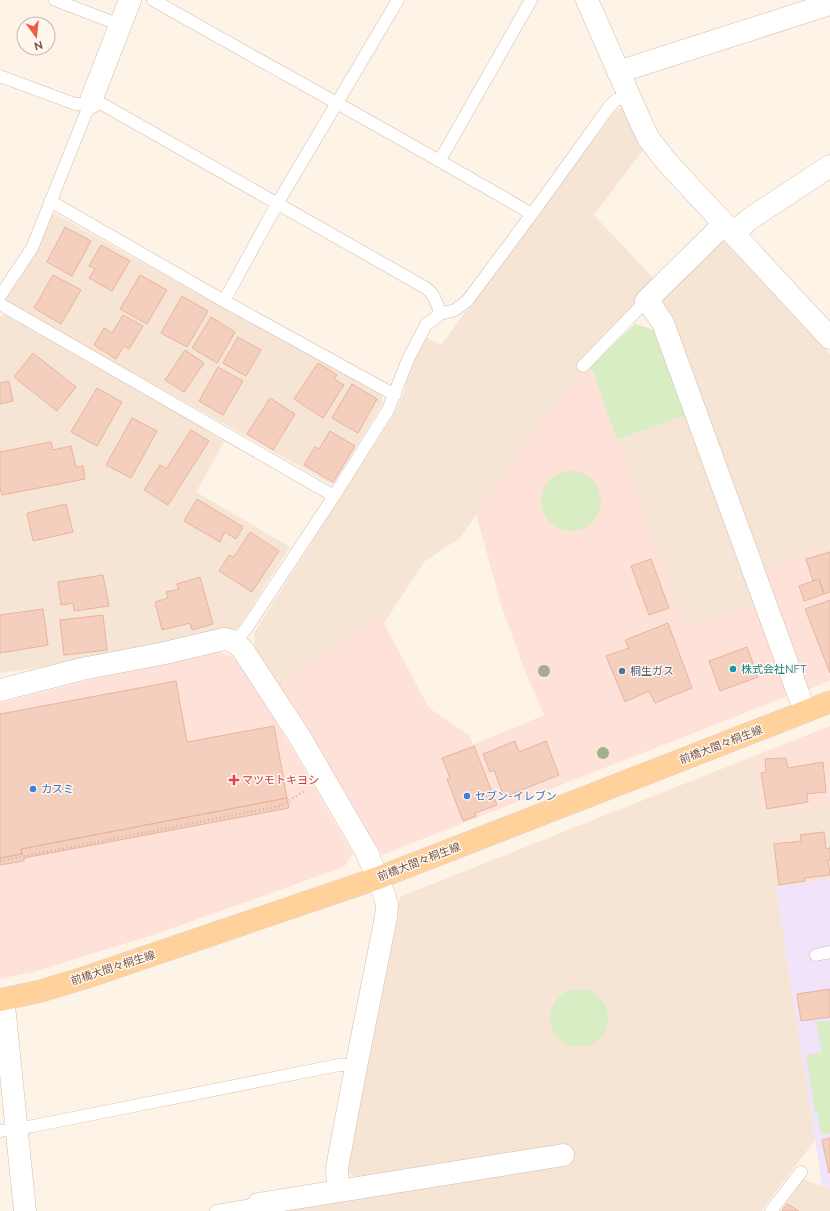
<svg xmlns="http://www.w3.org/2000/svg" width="830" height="1211" font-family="Raleway,'Noto Sans JP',sans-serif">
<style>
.residential{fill:#f6e4d5}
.commercial{fill:#fee2da}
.education{fill:#f0e3fa}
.green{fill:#d8edc4}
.building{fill:#f5cfbd;stroke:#e8b39c}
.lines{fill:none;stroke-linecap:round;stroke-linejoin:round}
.lane-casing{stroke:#d3bcae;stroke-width:13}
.street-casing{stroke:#d3bcae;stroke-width:23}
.primary-casing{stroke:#dcd3d0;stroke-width:23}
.path{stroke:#dab19f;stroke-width:2.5;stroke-dasharray:1 3;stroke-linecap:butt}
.lane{stroke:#fff;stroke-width:12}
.street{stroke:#fff;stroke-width:22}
.primary{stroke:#ffd29c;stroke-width:22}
.tree{fill:#a0b08a}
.culture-dot{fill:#0f9aa8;stroke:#fff7ee;stroke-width:1.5}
.service-dot{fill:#5c6f8a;stroke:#fff7ee;stroke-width:1.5}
.health-dot{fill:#e0444e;stroke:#fff7ee;stroke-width:1.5}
.shop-dot{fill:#3f7fe0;stroke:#fff7ee;stroke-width:1.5}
.labels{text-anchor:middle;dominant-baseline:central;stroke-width:3;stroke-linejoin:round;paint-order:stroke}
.culture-label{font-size:11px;fill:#0d838f;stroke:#fff7ee;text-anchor:start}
.service-label{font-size:11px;fill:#4e5e75;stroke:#fff7ee;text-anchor:start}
.street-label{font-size:11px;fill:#795649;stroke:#fff7ee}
.health-label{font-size:11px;fill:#be3a42;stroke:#fff7ee;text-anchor:start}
.shop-label{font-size:11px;fill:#366cbe;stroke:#fff7ee;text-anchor:start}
</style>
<rect width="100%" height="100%" fill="#fef3e7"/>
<path class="residential" d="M623,107L643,150L594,215L655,280L639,297L627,314L589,368L543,419L460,538L425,561L384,623L376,618L278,686L255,647L254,633L392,417L402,398L410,370L426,337L441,345L615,111Z
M53,213L381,395L383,403L333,485L10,304L5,297L34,256Z
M719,236L830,354V545L761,570L661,296Z
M5,314L180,414L224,442L196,492L290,547L240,625L236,629L161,646L64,664L0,673V316Z
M688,414L758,602L685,628L617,440Z
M754,756L764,812L830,804V879L776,887L815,1140L761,1211H267L358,1179L347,1171L400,897Z
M803,1179L830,1189V1211H780Z"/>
<path class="commercial" d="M589,368L594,374L685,628L758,602L788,696L382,855L278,686L376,618L384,623L429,708L469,735L473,745L544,715L523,666L502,608L476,514L543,419Z
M830,545V681L809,689L804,686L761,570Z
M218,651L236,658L292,748L353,854L344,867L156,934L33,972L0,979V703L85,681Z
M830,726V804L764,812L754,756Z"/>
<path class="education" d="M830,879V1189L822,1185L776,887Z"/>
<path class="green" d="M635,324L658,331L688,414L617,440L594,374L589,368Z
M541 501a30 30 0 1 1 60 0a30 30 0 1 1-60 0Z
M550 1018a29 29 0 1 1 58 0a29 29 0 1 1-58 0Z
M830,1021V1133L821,1135L818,1113H815L806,1055L822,1052L816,1022Z"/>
<path class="building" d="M65,227L91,241L72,276L47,262Z
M101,245L130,261L112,291L89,278L95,269L89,266Z
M53,275L81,290L61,324L34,308Z
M140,275L167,290L147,324L120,309Z
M182,296L208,311L187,347L161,333Z
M123,315L143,326L129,349L124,346L116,359L94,345L104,328L112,333Z
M211,317L235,332L217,363L192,348Z
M238,337L261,350L246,376L223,363Z
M185,350L204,363L184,392L165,380Z
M33,353L76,387L57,411L14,377Z
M318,363L337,375L334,379L344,385L323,418L294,399Z
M218,367L243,381L223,415L199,401Z
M9,381L13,401L0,404V383Z
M352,384L377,399L358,433L332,418Z
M97,388L122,402L97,446L71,432Z
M270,398L295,414L273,450L247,434Z
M132,418L157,431L131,478L106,465Z
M191,430L209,441L168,505L144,490L160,465L166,469Z
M330,431L355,446L333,482L304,465L315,447L319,449Z
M51,442L53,450L71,446L76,467L83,466L85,479L2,495L0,487V452Z
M197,499L243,527L236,539L225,532L220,542L184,521Z
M66,504L73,532L33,541L27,513Z
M250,532L279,551L252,592L219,571L229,555L234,557Z
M830,552V592L824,594L819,579L813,581L806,559Z
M651,559L669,608L649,615L631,566Z
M103,575L109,606L74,611L73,603L61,605L58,582Z
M200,577L213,624L192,630L190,623L162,630L155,602L168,598L166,592L179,589L177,584Z
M819,579L824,594L804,601L799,586Z
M830,600V673L805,609Z
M43,609L48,645L0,653V615Z
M103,615L107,650L64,655L60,620Z
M668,623L692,688L655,703L649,691L625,702L606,656L629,648L625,640Z
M747,647L758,677L720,691L709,661Z
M176,681L187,742L274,726L287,798L21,849L22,854L0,858V714Z
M515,741L519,752L546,741L559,775L504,797L494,770L490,772L483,754Z
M474,746L497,805L475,813L476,816L463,821L447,779L450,778L442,758Z
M786,758L788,768L823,762L826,792L807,794L808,802L767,809L761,773L766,772L765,759Z
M287,798L289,808L24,858V861L0,865V858L22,854L21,849Z
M824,832L826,849L830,848V860H828L830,875L805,878V881L779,885L774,844L801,841L800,835Z
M830,989V1017L801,1021L797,994Z
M830,1138V1172L829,1173L822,1140Z
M787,1204L799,1211H782Z"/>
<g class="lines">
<defs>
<path id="lane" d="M55,0L120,25
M153,0C280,72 407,141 532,214
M0,76L75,104H102L426,288C435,295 437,303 440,314
M440,160L531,0
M50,201L224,301L395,395
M0,296L32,248L90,103
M224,301L277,204L398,0
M0,304L334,496
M583,366L646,301
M235,642L246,629L334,496L388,410L409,357L426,325L440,314L455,310L467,301L532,214L609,107L616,100L628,97
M816,955L830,952
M0,1131L33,1126L339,1065H347L356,1067
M216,1211L258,1204
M771,1211L801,1172"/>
<path id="street" d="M587,0L642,125L649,139L665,160L830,338
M618,72L830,4
M90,103L130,0
M724,224L646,301L652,307L663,323L805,712
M733,233L751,218L830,166
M0,690L82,669L165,653L224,639C233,640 237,644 243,650L301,739L367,853L385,897L387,905L386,917L356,1067L337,1168L338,1191
M3,1000L5,1015L25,1211
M258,1204L563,1155"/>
<path id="primary" d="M0,1000L41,991L84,978L378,878L830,702"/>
</defs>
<use href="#lane" class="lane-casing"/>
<use href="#street" class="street-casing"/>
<use href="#primary" class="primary-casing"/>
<path class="path" d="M0,861L280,806L306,790"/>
<use href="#lane" class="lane"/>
<use href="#street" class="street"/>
<use href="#primary" class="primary"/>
</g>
<g class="tree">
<circle cx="544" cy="671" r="6"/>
<circle cx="603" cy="753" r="6"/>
</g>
<circle class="culture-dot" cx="733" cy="669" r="4"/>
<circle class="service-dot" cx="622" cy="671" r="4"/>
<path class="health-dot" d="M232 774h4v4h4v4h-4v4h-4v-4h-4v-4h4z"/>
<g class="shop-dot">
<circle cx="33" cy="789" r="4"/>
<circle cx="467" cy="796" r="4"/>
</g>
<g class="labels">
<g class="culture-label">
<text x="741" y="669">株式会社NFT</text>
</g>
<g class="service-label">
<text x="630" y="671">桐生ガス</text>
</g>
<g class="street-label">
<text transform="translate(721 745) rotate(-21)">前橋大間々桐生線</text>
<text transform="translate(419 862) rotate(-21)">前橋大間々桐生線</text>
<text transform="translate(113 968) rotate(-18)">前橋大間々桐生線</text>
</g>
<g class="health-label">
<text x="242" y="780">マツモトキヨシ</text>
</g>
<g class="shop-label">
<text x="41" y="789">カスミ</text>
<text x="475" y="796">セブン-イレブン</text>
</g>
</g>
<g transform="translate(36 36) rotate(165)"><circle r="19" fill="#fff7ee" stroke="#c9b7ac"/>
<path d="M0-3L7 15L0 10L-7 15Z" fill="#ee5e46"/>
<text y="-6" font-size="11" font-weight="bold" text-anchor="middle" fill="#795649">N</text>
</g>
</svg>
